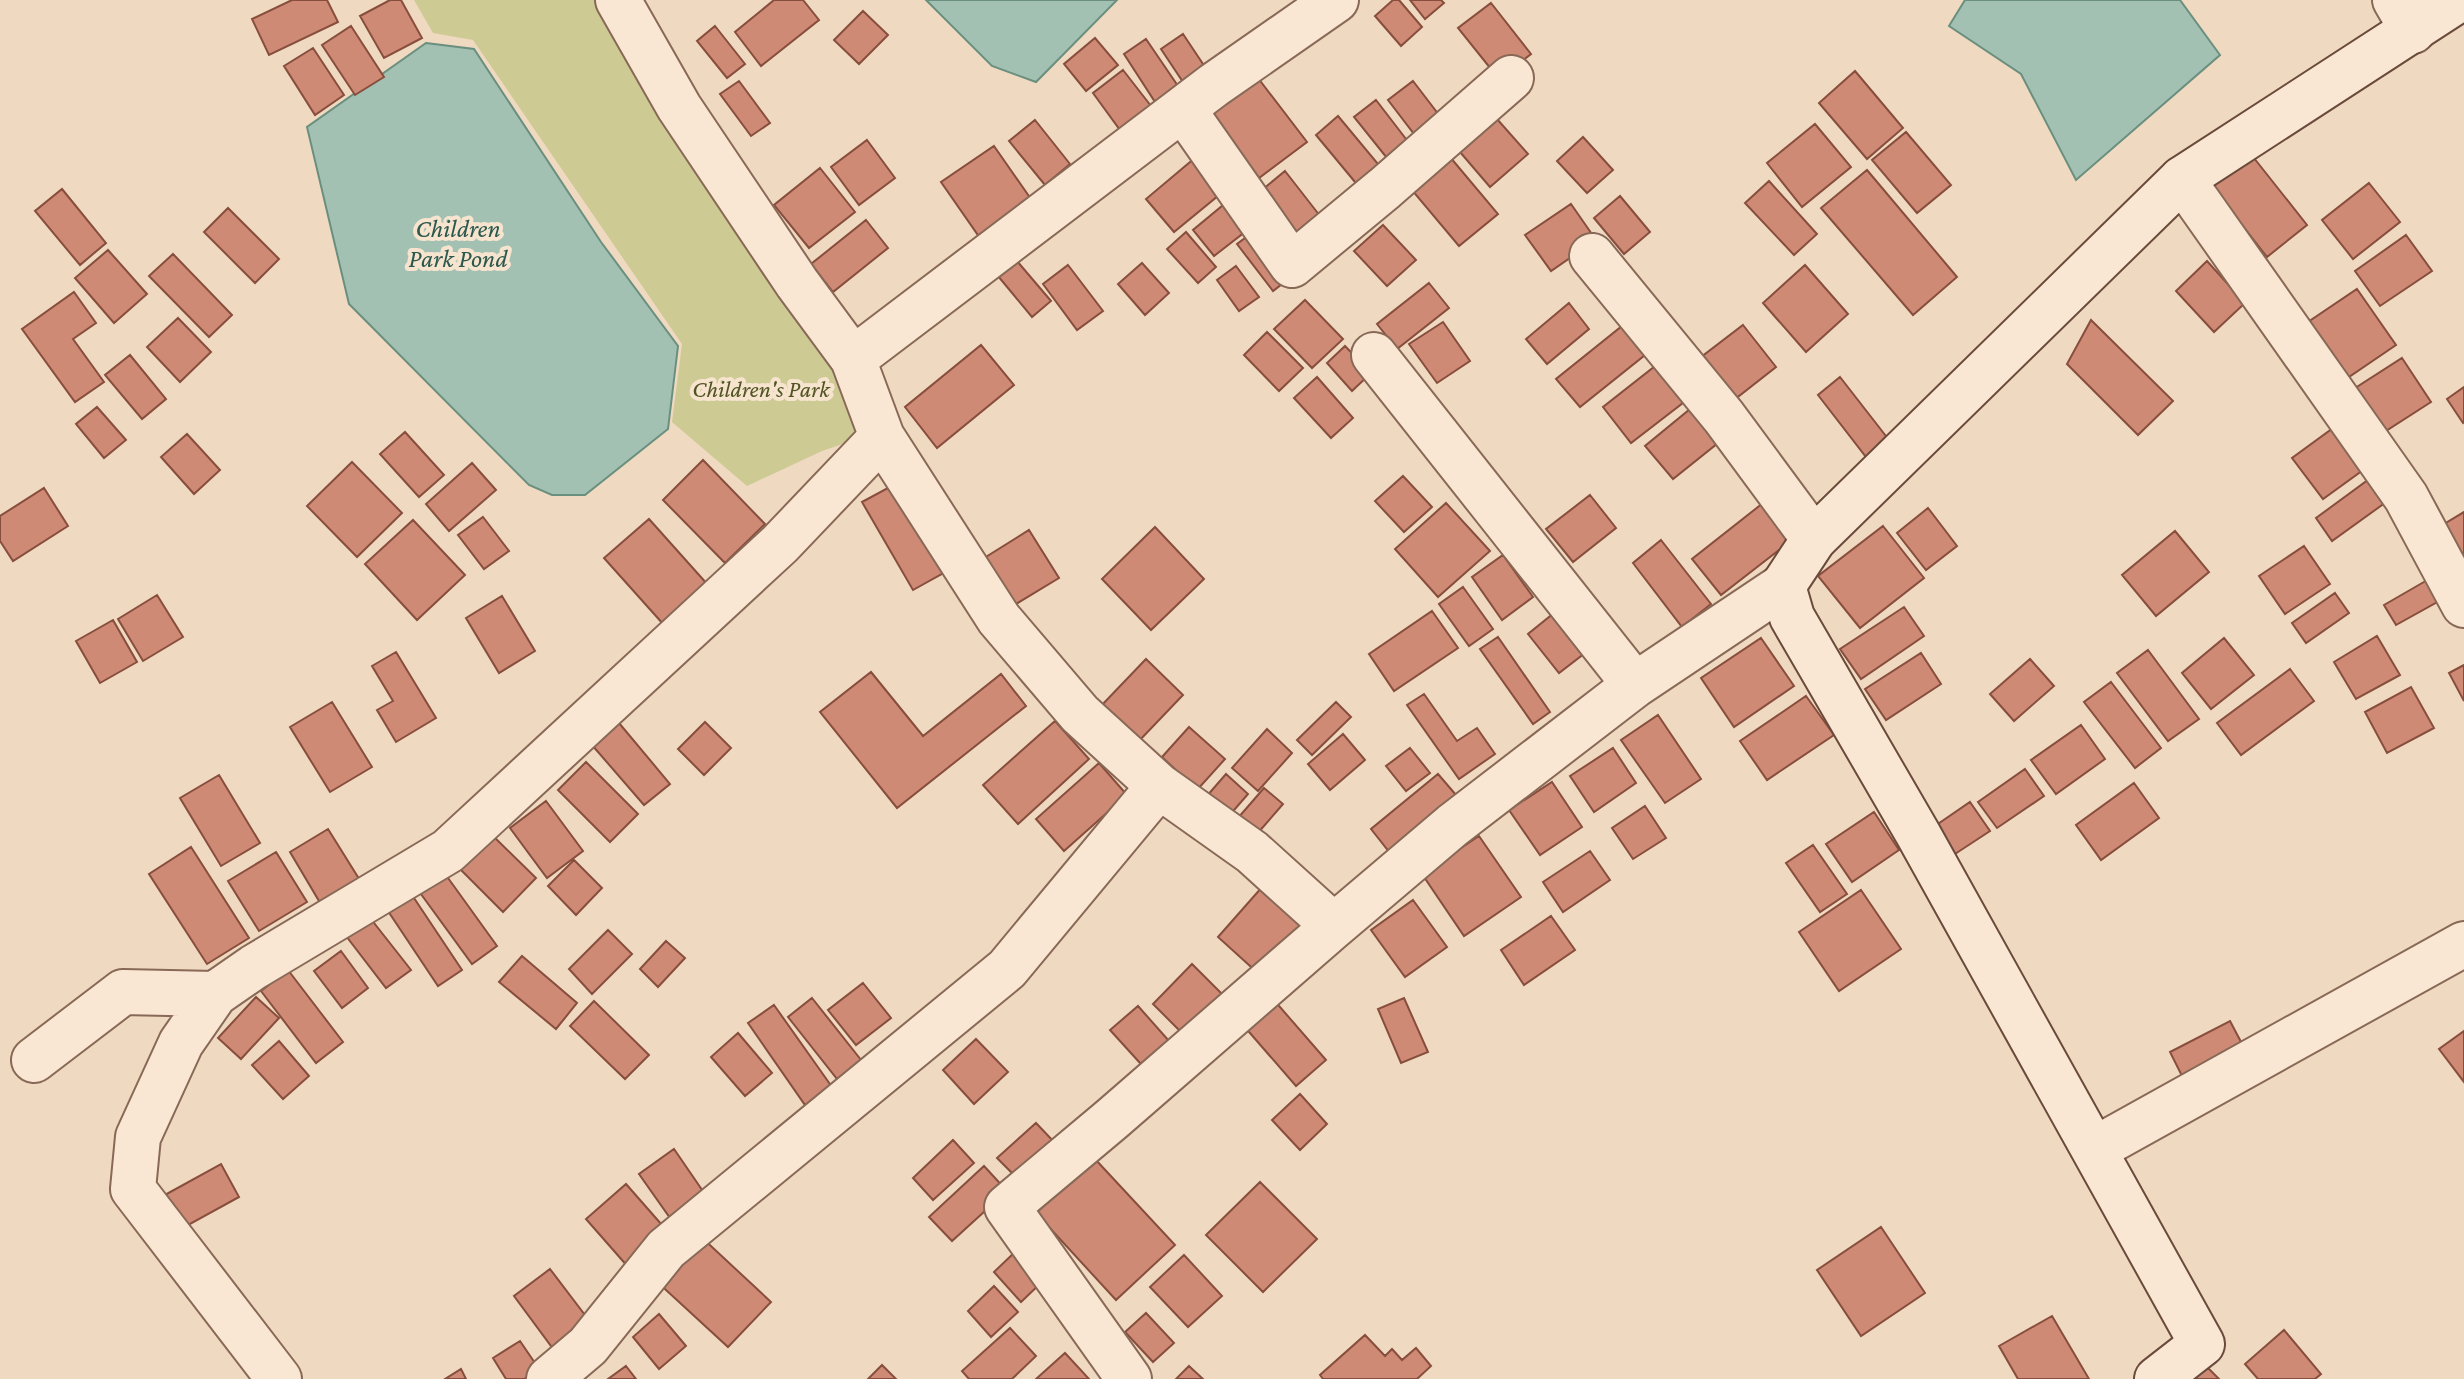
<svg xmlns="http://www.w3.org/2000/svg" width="2464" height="1379" font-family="'Crimson Pro',serif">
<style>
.green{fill:#cdca94}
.water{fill:#a3c1b3;stroke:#6a8f7f;stroke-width:2}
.building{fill:#ce8a74;stroke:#884e3d;stroke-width:2}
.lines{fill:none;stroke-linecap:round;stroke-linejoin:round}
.street-casing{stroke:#886957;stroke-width:48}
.secondary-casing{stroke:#6a4a3b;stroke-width:48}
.street{stroke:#fae7d3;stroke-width:44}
.secondary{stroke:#fae7d3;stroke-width:44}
.labels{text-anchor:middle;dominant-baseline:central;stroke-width:8;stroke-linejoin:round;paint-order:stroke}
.park-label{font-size:24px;font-style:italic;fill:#505422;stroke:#f6e4cf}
.water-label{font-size:26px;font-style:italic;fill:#2b584d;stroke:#f6e4cf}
</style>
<rect width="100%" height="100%" fill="#efd9c0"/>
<path class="green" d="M414,0H615L849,370L872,434L822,451L747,486L672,422L682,344L473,40L433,33Z"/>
<path class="water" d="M926,0H1117L1036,82L992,66Z
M1965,0H2180L2220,55L2076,180L2021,74L1949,26Z
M426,43L474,49L601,242L678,346L668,429L585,495H552L529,485L349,304L307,127Z"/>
<path class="building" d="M292,0H327L338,22L269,55L252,19Z
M390,0H401L422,38L384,58L360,16Z
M774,0H803L819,20L761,66L735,32Z
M1393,0H1399L1422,27L1401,46L1375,16Z
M1410,0H1441L1444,3L1425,19Z
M1491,3L1531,54L1499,79L1458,28Z
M863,11L888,35L859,64L834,40Z
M351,26L384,77L355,95L322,45Z
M715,26L745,64L727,78L697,41Z
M1183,34L1207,70L1185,85L1161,49Z
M1095,38L1118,65L1086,91L1064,64Z
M1146,39L1180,89L1157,105L1124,54Z
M313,48L344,95L315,115L284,66Z
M1123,70L1151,106L1120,130L1093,93Z
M1855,71L1903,128L1867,159L1819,103Z
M1258,78L1307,142L1259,178L1211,113Z
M739,81L770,123L751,136L720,94Z
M1413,81L1449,128L1424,147L1388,100Z
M1376,100L1416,152L1395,168L1354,117Z
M1338,116L1388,176L1365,194L1316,135Z
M1497,119L1528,154L1490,187L1460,152Z
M1035,120L1070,164L1045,185L1009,141Z
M1815,124L1851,167L1802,207L1767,163Z
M1906,132L1951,185L1917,213L1872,160Z
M1583,137L1613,170L1587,193L1557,161Z
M867,140L895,178L859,205L831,167Z
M994,146L1033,202L980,238L941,182Z
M1202,152L1230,186L1174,232L1146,199Z
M2250,153L2307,225L2267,257L2210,184Z
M1450,157L1498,214L1459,246L1411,189Z
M820,168L855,212L809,248L774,205Z
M1867,170L1957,277L1913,315L1821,208Z
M1285,171L1331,230L1309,249L1262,190Z
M1769,181L1817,234L1794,255L1745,203Z
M2369,183L2400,222L2353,259L2322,220Z
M62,189L106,243L80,265L35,211Z
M1620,196L1650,232L1624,254L1594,218Z
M1228,201L1250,228L1214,256L1193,230Z
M1571,204L1596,240L1551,271L1525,235Z
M228,208L279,259L255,283L204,232Z
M866,220L888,248L833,292L811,264Z
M1383,225L1416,260L1387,286L1354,251Z
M1260,227L1295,274L1273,291L1237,244Z
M1186,232L1216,267L1198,283L1167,249Z
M2406,235L2432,271L2380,306L2355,271Z
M108,250L147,294L114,323L75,278Z
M173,254L232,315L209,337L149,276Z
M1011,254L1051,301L1032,317L993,270Z
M2207,261L2245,303L2214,332L2176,291Z
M1142,263L1169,293L1145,315L1118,284Z
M1068,265L1103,311L1077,330L1043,284Z
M1805,265L1848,314L1806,352L1763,303Z
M1236,266L1259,297L1239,311L1217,280Z
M1429,283L1449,308L1397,349L1377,324Z
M2357,289L2396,345L2343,381L2305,324Z
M74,292L96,323L73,339L104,382L75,402L22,329Z
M1305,300L1343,339L1312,368L1274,329Z
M1569,303L1589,329L1547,364L1526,339Z
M178,318L211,352L180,382L147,347Z
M2091,320L2173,401L2138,435L2067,364Z
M1443,322L1470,361L1437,383L1409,344Z
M1743,325L1776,367L1725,407L1692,364Z
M1622,326L1645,355L1580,407L1556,379Z
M1267,332L1303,368L1279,391L1244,355Z
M981,345L1014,385L937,448L905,407Z
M1345,346L1371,373L1352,391L1327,363Z
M130,355L166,399L142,419L105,375Z
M2402,358L2431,402L2378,436L2349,392Z
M1659,363L1688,399L1631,443L1603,407Z
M1317,377L1353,418L1331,438L1294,398Z
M1840,377L1896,449L1873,466L1818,395Z
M2464,387V422L2463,423L2447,399Z
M1695,405L1723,439L1673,479L1645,446Z
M97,407L126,440L104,458L76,424Z
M2340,423L2370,465L2323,499L2292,458Z
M405,432L444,475L419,497L380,454Z
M187,434L220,470L194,494L161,457Z
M703,460L765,524L725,563L663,500Z
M352,462L402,513L357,557L307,506Z
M472,463L496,490L449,531L426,504Z
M1403,476L1432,507L1404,532L1375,501Z
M2372,477L2389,500L2332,541L2316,518Z
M897,483L947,571L913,590L862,502Z
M44,488L68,526L13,561L0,541V516Z
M1590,495L1616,528L1573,562L1546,529Z
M1446,503L1490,551L1438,597L1395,549Z
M1763,503L1792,540L1721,595L1692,559Z
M1928,508L1957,546L1926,570L1897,533Z
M2464,512V555L2457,559L2439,527Z
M483,517L509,551L484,569L458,535Z
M649,519L708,585L664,625L604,558Z
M413,520L465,575L417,620L365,564Z
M1883,526L1924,578L1860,628L1818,576Z
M1155,527L1204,579L1151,630L1102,579Z
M1029,530L1059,578L1011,607L981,560Z
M2175,531L2209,572L2156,616L2122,575Z
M1661,540L1711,604L1682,627L1633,563Z
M2304,546L2330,584L2285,614L2259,576Z
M1503,555L1533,597L1502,620L1472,577Z
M2436,575L2448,596L2396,625L2384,605Z
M1463,587L1493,629L1469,646L1439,604Z
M2335,593L2349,613L2306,643L2292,623Z
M157,595L183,637L143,661L118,619Z
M502,596L535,651L499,673L466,618Z
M1904,607L1924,636L1861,679L1840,649Z
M1432,611L1458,648L1394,691L1369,654Z
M1554,613L1585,653L1559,673L1528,634Z
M113,620L137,662L100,683L76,641Z
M2377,636L2400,675L2356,699L2334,662Z
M1498,637L1550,712L1533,724L1480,649Z
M1761,638L1794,686L1734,727L1701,678Z
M2224,638L2254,675L2211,709L2182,673Z
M2148,650L2199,719L2168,741L2117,673Z
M396,652L436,718L396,742L377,710L393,701L372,666Z
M1921,653L1941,684L1886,720L1865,689Z
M1146,659L1183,695L1137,743L1100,707Z
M2030,659L2054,686L2014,721L1990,694Z
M2464,665V701L2449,673Z
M2290,669L2314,701L2241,755L2217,723Z
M871,672L923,736L1001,674L1026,706L897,808L820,712Z
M2111,682L2161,748L2135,768L2084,702Z
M2411,687L2434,728L2387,753L2365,712Z
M1424,694L1457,741L1477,728L1495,754L1459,779L1407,705Z
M1806,696L1834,735L1767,780L1740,741Z
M332,702L372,767L330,792L290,727Z
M1336,702L1351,717L1312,755L1297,740Z
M1658,715L1701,779L1665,803L1621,740Z
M1055,721L1089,759L1018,824L983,785Z
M705,722L731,748L704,775L678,749Z
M619,723L670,784L644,805L592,745Z
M2081,725L2105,759L2056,794L2031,760Z
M1189,727L1225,759L1197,790L1162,757Z
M1267,729L1292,753L1258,791L1232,768Z
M1343,734L1365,760L1330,790L1308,764Z
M1410,748L1430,773L1406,791L1386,766Z
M1613,748L1636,783L1594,812L1570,776Z
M586,762L638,814L610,842L558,790Z
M1099,763L1127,795L1064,851L1036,819Z
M2025,769L2044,796L1997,828L1978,802Z
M1226,774L1248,794L1228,817L1206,797Z
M1438,774L1462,802L1394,858L1371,829Z
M219,775L260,843L221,866L180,798Z
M1552,782L1582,827L1540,855L1509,810Z
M2134,783L2159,818L2101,860L2076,825Z
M1264,788L1283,804L1257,834L1238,818Z
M546,801L583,851L547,878L510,828Z
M1970,802L1990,831L1955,854L1935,826Z
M1645,806L1666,838L1633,859L1612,828Z
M1874,812L1899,850L1852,882L1826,844Z
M328,829L361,882L322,906L290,852Z
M490,833L536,878L503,912L457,866Z
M1479,836L1521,897L1464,936L1422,874Z
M1813,845L1847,894L1820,912L1786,863Z
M191,847L249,938L207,964L149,874Z
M1590,851L1610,880L1563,912L1543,882Z
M276,852L307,902L259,931L228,881Z
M574,860L602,888L576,915L548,886Z
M443,871L497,946L472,964L418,890Z
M1263,886L1305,924L1260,975L1218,937Z
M1861,890L1901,949L1839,991L1799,932Z
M410,892L462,970L438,986L386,908Z
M1413,900L1447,947L1405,977L1371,930Z
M367,914L411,970L386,988L343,932Z
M1551,916L1575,950L1524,985L1501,950Z
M608,930L632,954L592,994L569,969Z
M666,941L685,958L658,987L640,969Z
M341,951L368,988L342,1008L314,971Z
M522,956L577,1003L556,1029L499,982Z
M1192,964L1230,1002L1190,1041L1153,1004Z
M288,970L343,1042L316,1063L261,991Z
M863,983L891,1018L856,1045L828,1010Z
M256,997L279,1018L241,1059L218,1038Z
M812,998L869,1070L845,1089L788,1017Z
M1404,998L1428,1052L1401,1063L1378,1009Z
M1273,999L1326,1060L1296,1086L1243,1025Z
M594,1001L649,1055L625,1079L570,1026Z
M774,1005L832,1087L805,1105L748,1023Z
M1138,1006L1177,1050L1150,1074L1110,1030Z
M2230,1021L2249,1057L2188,1088L2170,1052Z
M2464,1031V1082L2439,1049Z
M738,1033L772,1073L745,1096L711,1057Z
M976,1039L1008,1072L974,1104L943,1070Z
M279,1041L309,1076L283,1099L252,1065Z
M1300,1094L1327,1124L1300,1150L1272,1120Z
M1036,1123L1056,1144L1018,1179L997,1158Z
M953,1140L974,1163L933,1200L913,1178Z
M674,1149L709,1200L675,1225L639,1174Z
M1095,1159L1175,1245L1116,1300L1036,1213Z
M221,1164L239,1197L181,1229L163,1196Z
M984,1166L1007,1191L952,1241L929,1217Z
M1260,1182L1317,1239L1263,1292L1206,1235Z
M626,1184L669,1233L629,1268L586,1219Z
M1881,1227L1925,1293L1861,1336L1817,1270Z
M697,1233L771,1302L728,1347L654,1279Z
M1016,1251L1044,1280L1021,1302L994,1272Z
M1184,1255L1222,1296L1188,1327L1150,1287Z
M550,1269L591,1323L554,1350L514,1296Z
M994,1286L1018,1312L991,1337L968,1311Z
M1146,1313L1174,1343L1153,1362L1125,1332Z
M659,1314L686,1346L659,1369L633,1337Z
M2052,1316L2089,1379H2018L1999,1346Z
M1010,1328L1036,1356L1012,1379H969L962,1371Z
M2284,1330L2321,1374L2315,1379H2258L2245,1364Z
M1365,1335L1385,1356L1392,1349L1402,1360L1416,1348L1431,1366L1417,1379H1323L1320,1375Z
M520,1341L539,1369L524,1379H506L493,1358Z
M1065,1353L1089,1379H1036Z
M882,1365L896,1379H868Z
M626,1366L636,1379H608Z
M1189,1366L1203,1379H1176Z
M2207,1367L2219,1379H2194Z
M461,1369L466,1379H445Z"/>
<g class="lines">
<defs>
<path id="street" d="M618,0L679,107L797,283L853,359L882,437L999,619L1080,714L1159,786L1252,852L1334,926L1453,825L1635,685L1783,586
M2395,0L2413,31
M1183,109L1292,265L1385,188L1511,78
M2182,179L2406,497L2464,605
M1592,256L1724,417L1814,539
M1374,355L1635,685
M853,359L1214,85L1336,0
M215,994L181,1043L138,1137L133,1189L279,1379
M34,1060L123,992L215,994L254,967L448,851L780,544L882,437
M2095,1149L2464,944
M549,1379L588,1346L666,1249L1007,969L1159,786
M1129,1379L1007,1207L1112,1119L1334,926"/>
<path id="secondary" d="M2157,1379L2202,1344L1918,834L1792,617L1783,586L1814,539L2182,179L2458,0"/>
</defs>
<use href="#street" class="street-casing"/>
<use href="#secondary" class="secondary-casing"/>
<use href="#street" class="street"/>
<use href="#secondary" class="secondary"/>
</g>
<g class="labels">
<g class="park-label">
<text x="761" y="388">Children's Park</text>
</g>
<g class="water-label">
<text x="458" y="228">Children<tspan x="458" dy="30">Park Pond</tspan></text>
</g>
</g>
</svg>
